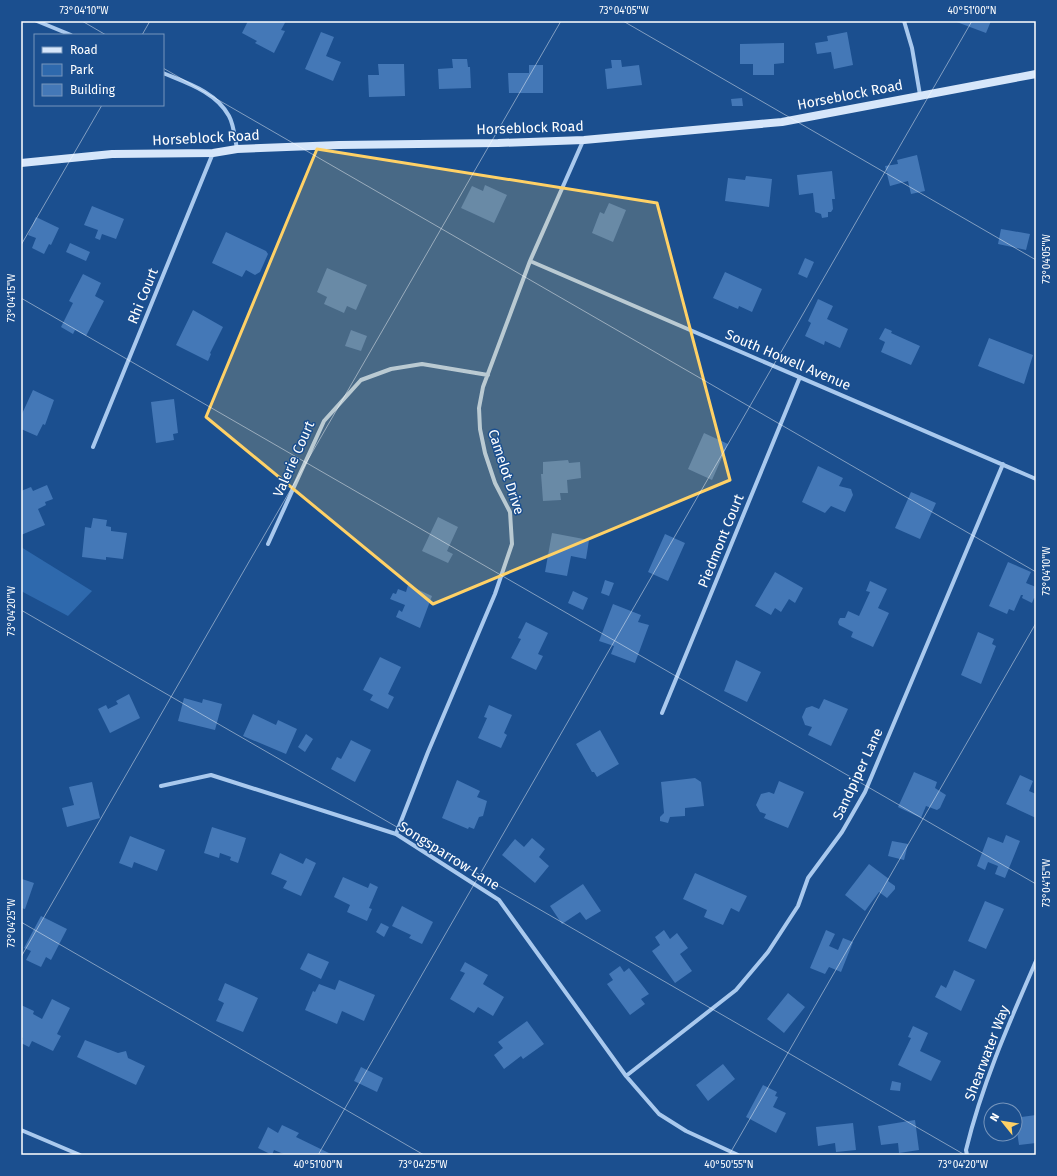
<svg xmlns="http://www.w3.org/2000/svg" width="1057" height="1176" font-family="'Fira Sans',sans-serif">
<style>
.green{fill:#2e69ad}
.building{fill:#4478b7}
.lines{fill:none;stroke-linecap:round;stroke-linejoin:round}
.street{stroke:#a9c9ee;stroke-width:4}
.secondary{stroke:#d6e6fa;stroke-width:8}
.marked{fill:#ffd166;fill-opacity:0.2;stroke:#ffd166;stroke-width:3;stroke-linejoin:round}
.ticks{fill:none;stroke:#fff;stroke-width:1;stroke-opacity:0.45}
.labels{text-anchor:middle;dominant-baseline:central;stroke-width:3;stroke-linejoin:round;paint-order:stroke}
.street-label{font-size:14px;fill:#fff;stroke:#1b4f8f}
.neatline{fill:none;stroke:#fff;stroke-width:1.5}
.ticks-label{font-size:10px;text-anchor:middle;fill:#fff}
</style>
<rect width="100%" height="100%" fill="#1b4f8f"/>
<path class="green" d="M21,547L92,591L68,616L21,591Z"/>
<path class="building" d="M248,21H286L281,30L285,31L274,53L255,43L257,41L242,33Z
M954,21H991L986,33Z
M321,32L334,37L326,56L341,62L333,81L305,69Z
M847,32L853,65L834,69L831,52L817,54L815,43L828,41L827,36Z
M784,43V63L774,64V75H753V64H740V44Z
M452,59H467L468,67H470L471,88L439,89L438,69L453,68Z
M611,60H621L622,67L639,65L642,85L607,89L605,69L612,68Z
M378,64H404L405,96L369,97L368,75H379Z
M529,65H543V93H509L508,73H529Z
M742,98L743,106H732L731,99Z
M917,155L925,191L911,194L908,181L890,186L885,166L898,164L897,160Z
M832,171L835,199H832L833,209L831,212H828V217L822,218L821,214L815,212L813,193L799,195L797,175Z
M746,176L772,179L769,207L725,201L728,178L745,180Z
M485,185L507,195L494,223L461,208L472,186L483,191Z
M609,203L626,210L613,242L592,233L600,212L604,214Z
M92,206L124,219L116,239L102,234L100,240L95,238L98,230L84,225Z
M36,217L59,228L51,245L49,244L44,254L32,248L36,238L28,235Z
M1001,229L1030,234L1026,250L998,244Z
M226,232L266,251L268,254L260,272L255,275L246,270L242,277L212,263Z
M70,243L90,252L86,261L66,252Z
M805,258L814,262L807,278L798,274Z
M327,268L367,285L356,310L347,306L344,313L324,304L327,297L317,292Z
M725,272L762,289L752,312L739,306L738,309L713,298Z
M83,274L101,283L95,296L104,301L86,336L75,330L73,334L61,327L73,303L69,301Z
M818,299L833,306L827,319L848,329L840,348L825,341L824,345L805,336L811,323L808,321Z
M193,310L223,327L210,353L211,354L208,361L176,345Z
M885,328L892,331L891,333L920,346L911,365L881,352L885,342L879,339Z
M351,330L367,336L361,351L345,346Z
M989,338L1033,355L1024,384L978,366Z
M33,390L54,400L45,425L43,424L37,436L21,429V416Z
M174,399L178,433L173,434L174,440L156,443L151,402Z
M704,433L728,444L712,480L688,469Z
M568,460L569,463L580,462L581,478L567,480L568,493H560L561,500L543,501L541,474H543V462Z
M818,466L843,478L839,486L851,489L853,495L845,512L831,506L825,513L802,502Z
M47,485L53,499L45,502L46,505L38,509L45,525L21,535V491L31,487L33,491Z
M911,492L936,503L920,539L895,528Z
M438,517L458,527L447,551L453,554L448,563L422,551Z
M93,518L107,520L106,526L111,527V531L127,533L123,559L106,557V560L82,557L85,527L91,528Z
M552,533L589,540L586,559L571,556L567,576L545,572Z
M665,534L685,543L668,581L648,572Z
M1008,562L1031,572L1026,583L1036,587V599L1034,598L1032,603L1022,598L1023,595H1021L1014,611L1009,609L1007,614L989,606Z
M775,572L803,588L795,603L789,599L781,612L775,608L771,615L755,606Z
M605,580L614,583L609,596L601,593Z
M870,581L887,589L878,608L889,613L873,647L851,637L853,632L839,625L838,622L840,618H845L848,611L859,616L870,592L866,591Z
M408,585L432,596L420,628L396,617L399,610L402,612L405,605L390,599L393,593L396,594L398,589L406,592Z
M573,591L588,598L583,610L568,603Z
M613,604L641,615L638,622L649,625L635,663L611,654L614,646L599,641Z
M526,622L548,633L538,654L543,656L536,670L511,658L521,639L518,638Z
M978,632L994,639L992,644L996,646L981,684L961,675Z
M380,657L401,667L388,694L394,697L388,709L370,700L373,695L363,690Z
M736,660L761,672L747,702L724,691Z
M129,694L140,718L110,733L98,709L106,705L108,709L118,704L116,701Z
M184,698L202,703L203,699L222,704L215,730L178,721Z
M824,699L848,709L831,746L808,735L812,727L805,725L802,717L806,708L812,706L819,709Z
M489,705L512,715L504,733L507,735L501,748L478,738L487,718L484,717Z
M253,714L276,725L278,720L297,729L286,754L243,736Z
M600,730L619,764L597,777L594,772H592L576,744Z
M306,734L313,739L305,752L298,747Z
M351,740L371,750L355,782L331,769L337,757L341,759Z
M914,772L937,782L935,788L946,795L940,808L937,810L926,806L921,818L898,807Z
M1020,775L1033,781L1029,791L1036,794V818L1006,804Z
M695,778L701,782L704,806L685,808V816L670,817L668,823L660,821V817L664,813L661,782Z
M457,780L480,791L477,797L487,801L483,816L479,817L474,829L469,827L468,829L442,818Z
M779,781L804,792L788,828L764,818L766,814L760,812L756,805L761,794L769,792L774,794Z
M92,782L100,818L67,827L62,808L74,805L69,787Z
M212,827L246,838L238,863L230,860L231,857L220,853L219,858L204,853Z
M1006,835L1020,841L1005,878L995,874L998,866L988,862L985,870L977,866L988,837L1003,843Z
M130,836L165,850L157,871L134,862L132,868L119,863Z
M532,838L545,849L539,857L549,866L535,883L502,855L515,839L524,847Z
M892,841L908,844L904,860L888,856Z
M280,853L303,864L306,858L316,863L301,896L283,888L287,881L271,874Z
M869,864L889,879L888,881L895,886V889L887,898L879,892L865,911L845,895Z
M695,873L747,896L739,912L731,908L723,925L704,917L707,910L683,899Z
M343,877L368,888L370,883L378,887L369,908L372,909L367,921L347,912L350,905L334,897Z
M22,879L34,883L25,909L21,908Z
M583,884L601,911L586,920L580,912L562,924L550,906Z
M985,901L1004,909L986,949L968,941Z
M402,906L433,922L422,944L409,938L411,935L392,926Z
M41,916L67,929L51,960L46,957L41,967L26,960L31,951L24,948Z
M381,923L389,927L384,937L376,932Z
M664,930L670,939L677,933L688,948L680,954L692,971L675,983L652,951L660,945L655,937Z
M826,930L835,934L829,946L838,950L843,938L853,942L841,972L829,967L825,974L810,968Z
M308,953L329,962L321,979L300,969Z
M465,962L488,975L483,984L504,997L493,1016L478,1007L474,1013L450,999L465,973L460,971Z
M620,966L624,972L629,968L649,994L641,999L645,1004L630,1015L607,984L613,980L609,974Z
M954,970L975,980L961,1011L935,997L941,985L946,988Z
M339,980L375,995L364,1021L342,1011L337,1024L305,1010L313,991L315,992L319,984L335,990Z
M225,983L258,998L243,1032L216,1021L224,1003L218,1000Z
M788,993L805,1007L784,1033L767,1019Z
M52,999L70,1008L57,1034L61,1036L53,1051L32,1041L29,1047L21,1043L23,1038L21,1037V1005L34,1011L33,1014L42,1019Z
M527,1021L544,1044L523,1059L521,1056L504,1069L494,1055L503,1048L498,1042Z
M913,1026L928,1033L920,1051L941,1061L931,1081L898,1065L911,1038L908,1037Z
M85,1040L118,1053L126,1051L128,1058L145,1066L136,1085L77,1057Z
M723,1064L735,1079L708,1101L696,1085Z
M361,1067L383,1078L377,1092L354,1081Z
M892,1081L901,1083L900,1091L890,1090Z
M763,1085L777,1092L775,1096L778,1097L773,1107L786,1113L776,1133L746,1117Z
M1036,1115V1143L1019,1145L1015,1118Z
M915,1120L919,1150L899,1153L898,1143L881,1145L878,1126Z
M853,1123L856,1150L836,1152L835,1143L818,1146L816,1127Z
M282,1125L299,1133L296,1137L333,1155H286L274,1150L272,1155L258,1148L268,1127L278,1133Z"/>
<g class="lines">
<path class="street" d="M37,21L71,35
M904,21L912,48L920,95
M163,73C187,83 216,92 229,116C234,125 235,139 237,149
M530,261L1036,479
M93,447L213,153
M268,544L324,421L361,380L391,369L422,364L488,375
M662,713L800,377
M161,786L211,775L396,834L499,900L626,1076L659,1114L686,1131L738,1155
M396,834L428,752L495,594L512,544L510,512L495,483L485,453L480,429L479,408L483,387L530,261L583,141
M626,1076L736,990L768,952L798,906L808,878L842,832L865,792L1003,464
M21,1130L80,1155
M967,1155L966,1150C982,1084 1009,1023 1036,961"/>
<path class="secondary" d="M21,163L112,154L213,153L237,149L339,145L498,143L584,140L782,122L1036,74"/>
</g>
<path class="marked" d="M317,149L657,203L730,480L433,604L206,417Z"/>
<path class="ticks" d="M82,21L106,35M623,21L1036,260M142,35L150,21M163,68L1036,572M21,245L102,105M21,298L1036,884M21,610L965,1155M21,922L424,1155M21,957L561,21M318,1155L972,21M729,1155L1036,623"/>
<g class="labels">
<g class="street-label">
<text transform="translate(850 95) rotate(-11)">Horseblock Road</text>
<text transform="translate(530 128) rotate(-2)">Horseblock Road</text>
<text transform="translate(206 138) rotate(-3)">Horseblock Road</text>
<text transform="translate(143 296) rotate(-68)">Rhi Court</text>
<text transform="translate(788 360) rotate(23)">South Howell Avenue</text>
<text transform="translate(294 459) rotate(-66)">Valerie Court</text>
<text transform="translate(506 472) rotate(72)">Camelot Drive</text>
<text transform="translate(721 541) rotate(-68)">Piedmont Court</text>
<text transform="translate(858 774) rotate(-65)">Sandpiper Lane</text>
<text transform="translate(449 856) rotate(32)">Songsparrow Lane</text>
<text transform="translate(987 1053) rotate(-69)">Shearwater Way</text>
</g>
</g>
<rect width="1057" height="1176" fill="none" stroke="#1b4f8f" stroke-width="44"/>
<rect x="34" y="34" width="130" height="72" fill="#1b4f8f" stroke="#7695bc"/>
<rect x="42" y="47" width="20" height="6" fill="#d6e6fa" stroke="#7695bc"/>
<text x="70" y="54" font-size="12" fill="#ffffff">Road</text>
<rect x="42" y="64" width="20" height="12" fill="#2e69ad" stroke="#7695bc"/>
<text x="70" y="74" font-size="12" fill="#ffffff">Park</text>
<rect x="42" y="84" width="20" height="12" fill="#4478b7" stroke="#7695bc"/>
<text x="70" y="94" font-size="12" fill="#ffffff">Building</text>
<g transform="translate(1003 1122) rotate(300)"><circle r="19" fill="#1b4f8f" stroke="#7695bc"/>
<path d="M0-3L7 15L0 10L-7 15Z" fill="#ffd166"/>
<text y="-6" font-size="11" font-weight="bold" text-anchor="middle" fill="#ffffff">N</text>
</g>
<rect x="22" y="22" width="1013" height="1132" class="neatline"/>
<g class="ticks-label">
<text x="84" y="14">73°04'10"W</text>
<text x="624" y="14">73°04'05"W</text>
<text x="972" y="14">40°51'00"N</text>
<text transform="translate(1046 259) rotate(-90)" y="4">73°04'05"W</text>
<text transform="translate(11 298) rotate(-90)" y="4">73°04'15"W</text>
<text transform="translate(1046 571) rotate(-90)" y="4">73°04'10"W</text>
<text transform="translate(11 611) rotate(-90)" y="4">73°04'20"W</text>
<text transform="translate(1046 883) rotate(-90)" y="4">73°04'15"W</text>
<text transform="translate(11 923) rotate(-90)" y="4">73°04'25"W</text>
<text x="318" y="1168">40°51'00"N</text>
<text x="423" y="1168">73°04'25"W</text>
<text x="729" y="1168">40°50'55"N</text>
<text x="963" y="1168">73°04'20"W</text>
</g>
</svg>
